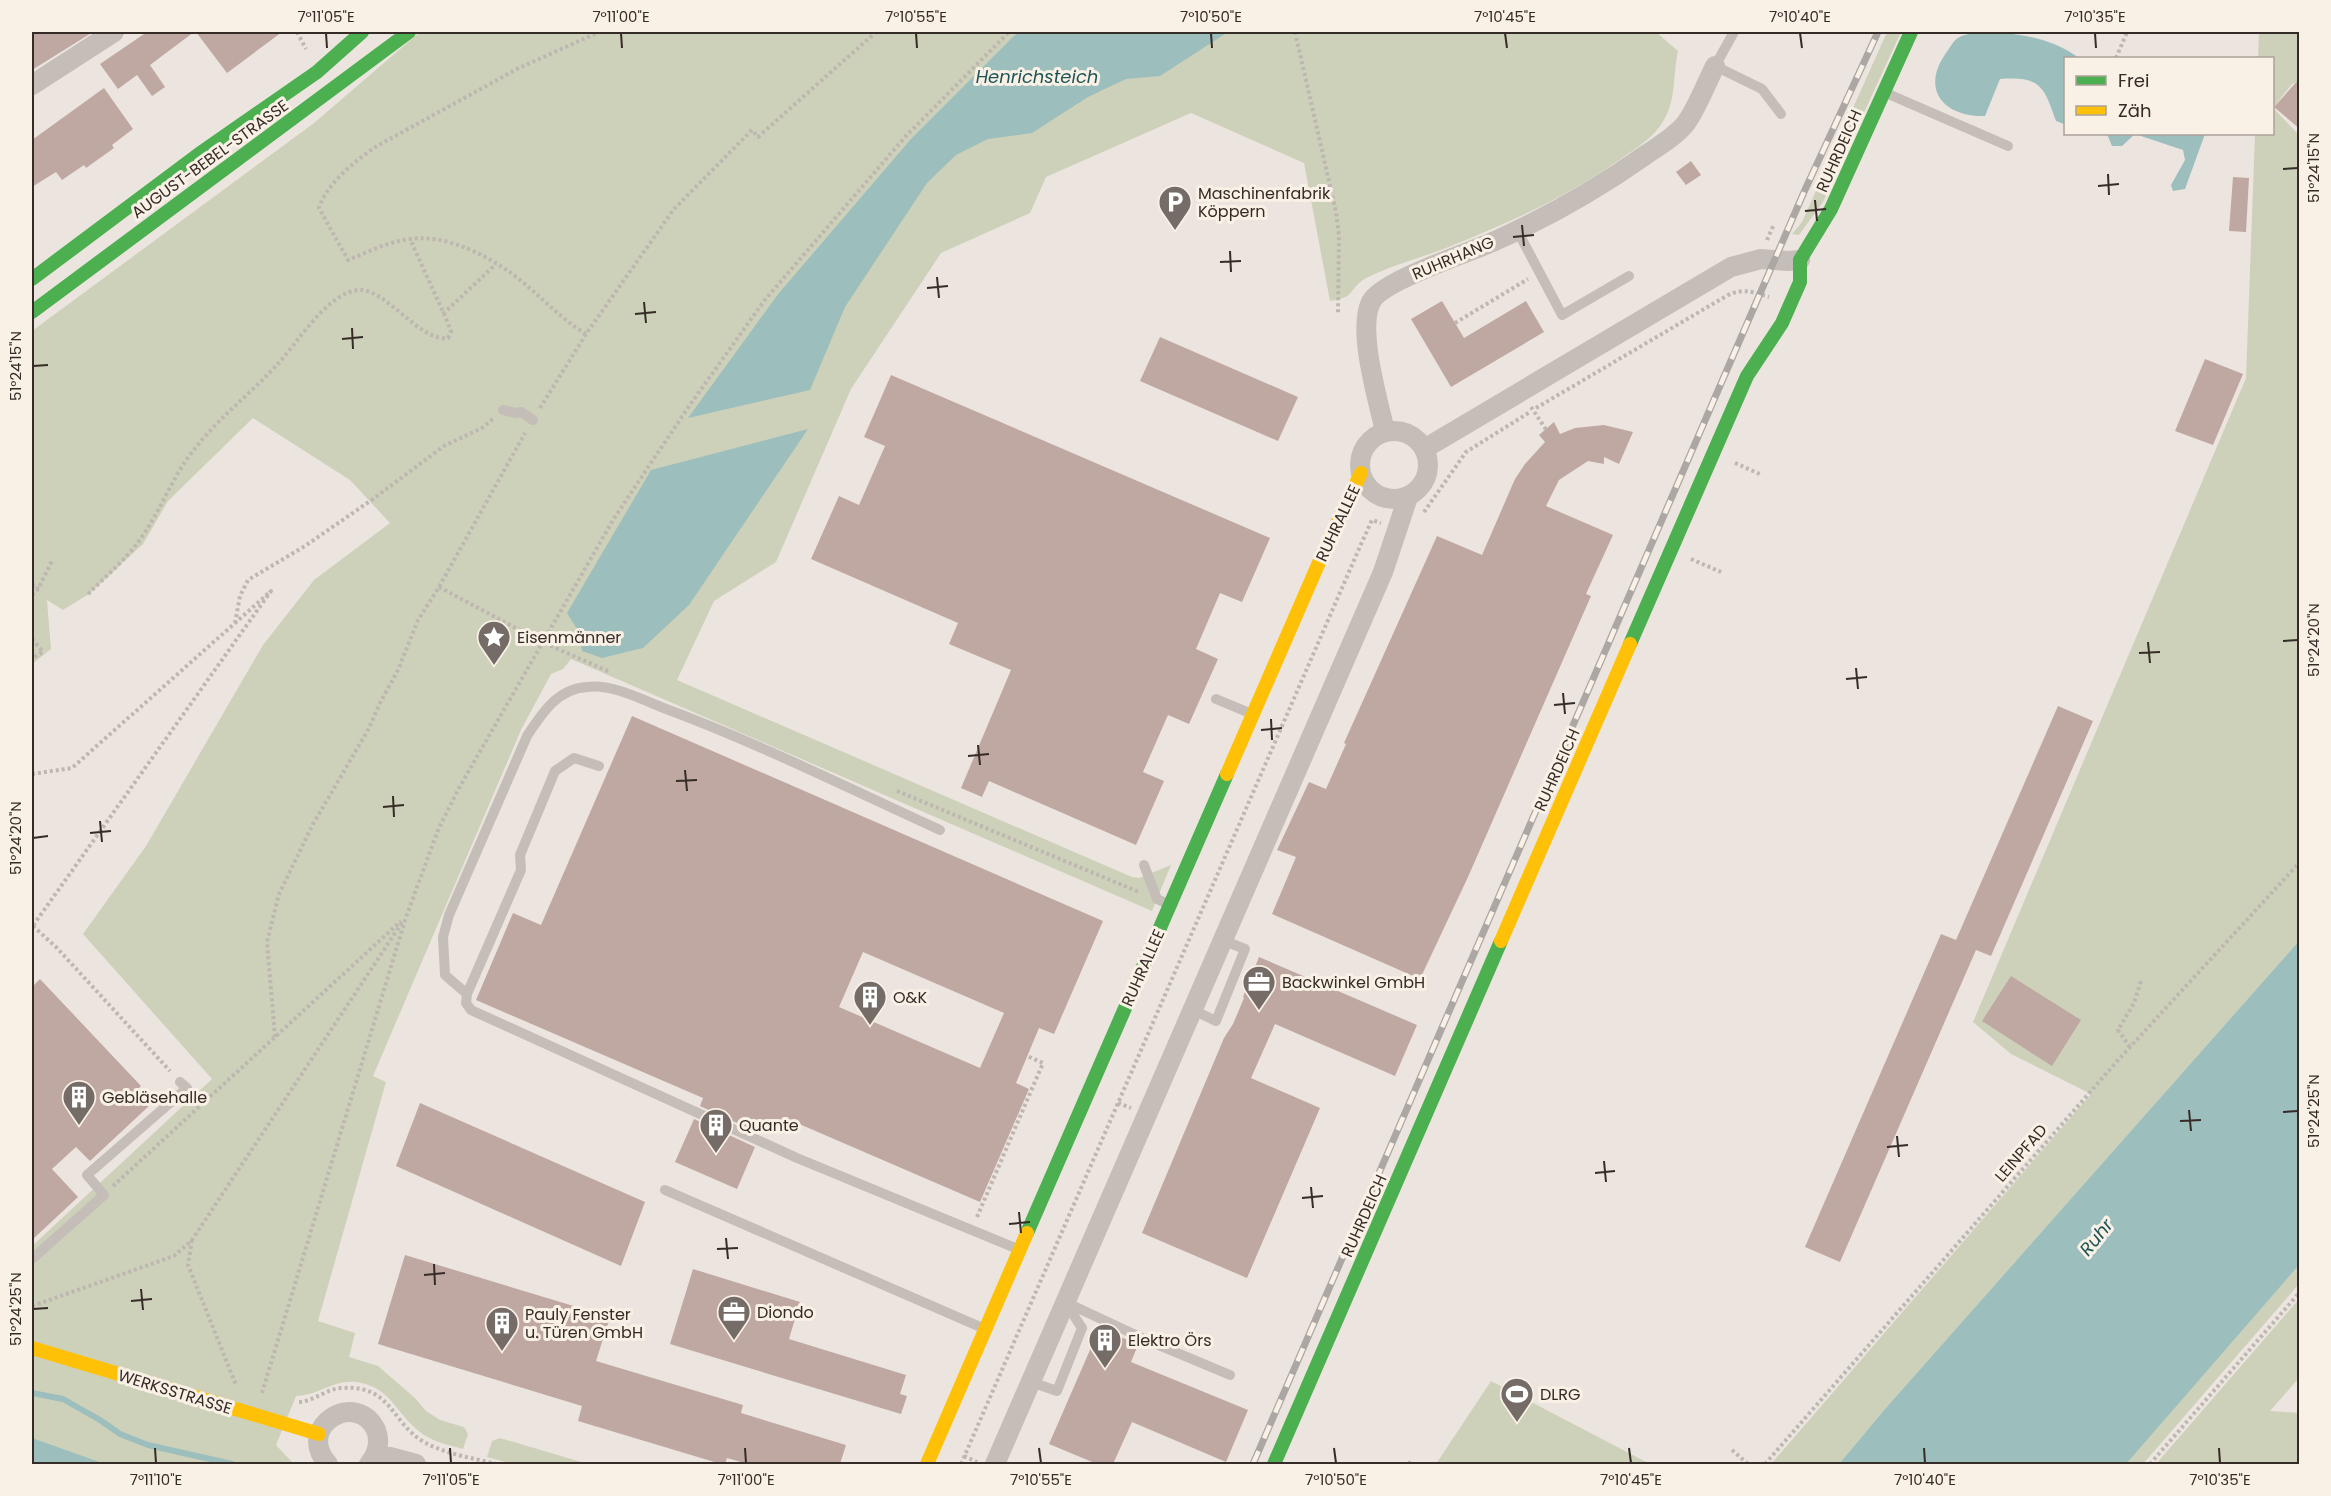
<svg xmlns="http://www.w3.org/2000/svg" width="2331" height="1496" font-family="Poppins,sans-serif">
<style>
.green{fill:#ced1b9}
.water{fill:#9cbebd}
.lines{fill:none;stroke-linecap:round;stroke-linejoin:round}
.stream{stroke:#9cbebd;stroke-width:6}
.building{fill:#bfa8a1;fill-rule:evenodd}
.path{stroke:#bdb6b1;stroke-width:4;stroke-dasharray:3 3;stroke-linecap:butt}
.lane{stroke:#c5beb8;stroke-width:10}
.street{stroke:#c5beb8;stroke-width:20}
.fast{stroke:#4caf50;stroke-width:14}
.slow{stroke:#ffc107;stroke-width:14}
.rail-casing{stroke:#aca7a3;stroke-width:7}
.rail{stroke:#f9f0e6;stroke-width:4.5;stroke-dasharray:14;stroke-linecap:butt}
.ticks{fill:none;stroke:#352b27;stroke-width:2}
.labels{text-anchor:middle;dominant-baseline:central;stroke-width:6;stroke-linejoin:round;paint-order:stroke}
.street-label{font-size:16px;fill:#352b27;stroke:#f9f0e6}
.poi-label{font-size:16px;fill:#352b27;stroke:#f9f0e6;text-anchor:start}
.water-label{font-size:18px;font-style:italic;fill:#1d5556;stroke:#f9f0e6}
.neatline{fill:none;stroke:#352b27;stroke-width:2}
.ticks-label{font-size:15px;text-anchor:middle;fill:#352b27}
</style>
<rect width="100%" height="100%" fill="#ece5df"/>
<path class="green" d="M420,32H1656L1678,51C1673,73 1676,99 1665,118C1656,136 1638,147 1622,158C1571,194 1514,221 1456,244C1427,256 1395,264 1366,278C1347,290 1357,297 1330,301L1304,163L1191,113L1046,177L1030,213L941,253L851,389L776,562L714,601L677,680L1132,877L1139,878L1171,865L1152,911L571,659L563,669L551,674L521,730L373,1076L386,1082L318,1321L355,1333L349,1357L378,1366L415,1398L426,1411L440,1420L464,1427L468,1434L463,1449C449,1445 432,1442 420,1432C395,1413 391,1386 355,1382C333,1380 317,1396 296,1396L276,1445L294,1464H32V1246L212,1079L83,934L146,846L263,645L314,580L390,523L350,480L253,418L168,501L143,544L89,594L63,610L47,600L51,649L32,664V331L314,123Z
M1887,32H1901L1823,202L1799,235L1792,234L1802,222Z
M2259,32H2299V81L2292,84L2273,108L2272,58H2258Z
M2273,108L2300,136L2299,941L1885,1409L1839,1464H1771L2091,1094L2011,1054L1973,1022L2246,378L2255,134H2272Z
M2299,1265V1284L2143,1464H2125Z
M2299,1299V1378L2270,1411L2299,1413V1464H2156Z
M1491,1381L1650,1464H1436Z
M500,1438L588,1464H513L487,1457L492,1441Z"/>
<path class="water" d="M1018,32H1228L1160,76L1126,79L1088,97L1032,133L988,139L956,155L927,183L845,307L810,390L688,418L779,293L911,139Z
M1976,32C2012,32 2049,36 2079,58H2066V122L2064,124L2056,121C2044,87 2041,76 2000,79L1985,116C1944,117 1920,90 1946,53C1949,49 1953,41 1958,38C1962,35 1970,34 1976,32Z
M2107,134H2205L2185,189L2173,191L2171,185L2185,160L2183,150L2135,134L2122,146H2112Z
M808,429L689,605L643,648L602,658L582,651L577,629L567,613L651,470Z
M2299,941V1265L2126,1464H1839L1885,1409Z
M32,1438L105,1464H32Z"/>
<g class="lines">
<path class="stream" d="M32,1393L63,1399L100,1420L120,1434L148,1445L232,1464"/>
</g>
<path class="building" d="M32,32H93L32,70Z
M147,32H194L150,65L165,87L152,96L137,75L118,89L100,64Z
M196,32H282L227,73Z
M2300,78V129L2274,107Z
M104,88L133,129L112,145L114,148L86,168L84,165L62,180L56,172L32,187V140Z
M1691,161L1701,175L1686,185L1676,172Z
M2233,177L2249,178L2246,232L2229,231Z
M1442,301L1464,338L1526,301L1544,332L1451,387L1411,319Z
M1160,337L1298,397L1278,441L1140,381Z
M2205,359L2243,374L2213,445L2175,431Z
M891,375L1270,538L1242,602L1220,593L1196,649L1218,659L1189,724L1168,715L1143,772L1164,781L1136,845L989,781L982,797L961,788L1011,670L949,644L958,623L811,559L839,496L859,505L885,446L864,437Z
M1554,422L1560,434L1575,428L1604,425L1633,432L1619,464L1604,457V464L1588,461L1559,480L1546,506L1613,535L1586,594L1591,596L1468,877L1420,979L1272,914L1296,857L1277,850L1309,782L1326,789L1346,744L1344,743L1437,536L1482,555L1515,479L1525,464L1545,442L1539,435Z
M2058,706L2093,721L1991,956L1976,950L1840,1262L1805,1247L1941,934L1956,940Z
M632,716L1103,921L1054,1034L1039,1028L1016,1083L1029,1089L980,1202L790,1120L784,1134L765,1125L761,1134L700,1106L703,1098L476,1000L513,913L541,925ZM863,952L1004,1013L980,1068L839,1007Z
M1259,957L1417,1025L1395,1076L1275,1024L1251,1078L1320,1108L1247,1278L1142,1233L1224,1038L1233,1024L1244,998L1243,997Z
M2011,976L2081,1020L2052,1066L1982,1021Z
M40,979L141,1086L137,1090L150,1105L90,1161L76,1147L52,1169L78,1197L32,1240V987Z
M420,1103L645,1202L621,1266L396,1166Z
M694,1119L755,1147L737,1189L675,1162Z
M405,1255L610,1317L596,1361L743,1405L741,1413L846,1445L840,1464H748L727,1458L725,1464H721L578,1421L582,1406L378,1344Z
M693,1269L800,1302L789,1339L906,1375L900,1394L907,1396L901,1414L670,1344Z
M1100,1327L1138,1345L1131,1362L1248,1410L1226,1462L1132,1422L1113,1464H1097L1049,1444Z"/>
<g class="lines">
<path class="path" d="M297,32L306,49
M1295,32L1336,212L1339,236L1338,315
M2116,58L2127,32
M1767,240L1774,224
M443,314L496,264
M1455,323L1528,279
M586,334C558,317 537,292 511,273C483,253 444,234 409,239C388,242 368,252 348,260L319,208C326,184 357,159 377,146L517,69L599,32
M1531,407L1547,431
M540,408L586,334L674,209L752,130L758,137L876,32
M1536,408L1728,295C1744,288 1753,292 1769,297
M1735,463L1762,475
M1424,512L1466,452L1530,412
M1691,559L1721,572
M32,586L36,585L38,589
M439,587L542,642L610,672
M88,594C105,577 125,560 139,541C158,515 169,485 187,459C214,421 245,399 276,366C296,345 327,293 358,290C385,287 419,342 448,338L451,332L448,323L410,239
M32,595L38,589L53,559
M235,623L240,596L248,580L305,546L373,499L444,446L482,428L494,418
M32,639L43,652L33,658
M32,774L72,768L271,591L32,927
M897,791L1139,892
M33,926L57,948L170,1071
M275,1037L267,942L279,894L313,824L368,730L380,703L398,670L418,620L439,587L525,433
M2130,1047L2118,1030L2134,1003L2141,981
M1118,1103L1131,1108
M113,1186L401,921
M977,1217L1043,1063L1027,1056
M192,1240L188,1265L236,1385
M32,1306L174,1256L192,1240L403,921
M262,1393L406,917L438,830L459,788L613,520L687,409L764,301L905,137L1009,32
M299,1402C315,1401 327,1388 343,1388C392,1385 391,1423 424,1442C445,1454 473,1458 496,1464
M1732,1450L1748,1464
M964,1456L977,1462
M1408,1462L1411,1464
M744,1464V1463
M961,1464L1362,542L1372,520L1381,523
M1765,1464L2119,1059L2300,862
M2150,1464L2300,1292"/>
<path class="lane" d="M1734,32L1715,66L1762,89L1781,114
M1886,93L2008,146
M1517,230L1562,315L1629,276
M503,410L515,413L521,412L533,420
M1216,699L1252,714
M599,766L574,758L555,771L520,855L521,870L467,994L466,1003L471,1010L797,1158L1020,1250
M1144,865L1157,899L1170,905
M467,994L445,975L443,937L449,915L527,736C542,713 557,689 587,687C612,684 639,698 661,707C756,742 848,788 940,830
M1193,1010L1216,1021L1245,949L1222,940
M665,1190L985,1329
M32,1259L104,1195L87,1175L187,1088L180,1082
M1065,1302L1144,1339L1230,1375
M1031,1382L1057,1391L1082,1328L1065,1302"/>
<path class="street" d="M32,85L114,32
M1360 465a34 34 0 1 1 68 0a34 34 0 1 1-68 0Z
M1385,431C1378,400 1357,330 1371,302C1382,280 1472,252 1497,240C1550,216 1599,188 1647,154C1659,146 1677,135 1686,123C1696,110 1707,82 1715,66
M1424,449L1731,267L1761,259L1787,261L1800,260
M375,1456L390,1457L416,1464
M328,1464C294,1426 357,1389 376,1430C381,1443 377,1454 369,1464
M995,1464L1383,572L1408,497"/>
<path class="fast" d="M32,279L199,154L317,72L362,32
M32,312L409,32
M1630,644L1747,376L1782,323L1800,282V260L1831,209L1911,32
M1027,1233L1227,774
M1274,1464L1501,941"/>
<path class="slow" d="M1227,774L1324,551L1361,473
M1501,941L1630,644
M32,1348L319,1434
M927,1464L1027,1233"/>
<defs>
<path id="rail" d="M1253,1464L1804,192L1878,32"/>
</defs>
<use href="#rail" class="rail-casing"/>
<use href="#rail" class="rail"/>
</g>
<path class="ticks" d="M326,33L327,48M621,33L622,48M916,33L917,48M1211,33L1212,48M1505,33L1507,48M1800,33L1802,48M2095,33L2096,48M2283,169L2298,168M2108,174L2109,195M2098,186L2119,184M1815,200L1817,221M1805,211L1826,209M1522,225L1524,246M1513,237L1534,235M1230,251L1231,272M1220,262L1241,261M937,277L939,298M927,288L948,286M644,302L646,323M635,314L656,312M352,328L353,349M342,339L363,337M33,366L48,365M2283,641L2298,640M2148,642L2150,663M2139,653L2160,652M1856,668L1858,689M1846,679L1867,677M1563,693L1565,714M1554,705L1575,703M1271,719L1272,740M1261,730L1282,728M978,745L980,765M968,756L989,754M685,770L687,791M676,781L697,780M393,796L394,817M383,807L404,805M100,821L102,842M90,833L111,831M33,838L48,836M2189,1110L2191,1131M2283,1112L2298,1111M2180,1121L2201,1120M1897,1136L1899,1157M1887,1147L1908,1145M1604,1161L1606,1182M1595,1173L1615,1171M1311,1187L1313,1208M1302,1198L1323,1196M1019,1212L1021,1233M1009,1224L1030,1222M726,1238L728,1259M717,1249L738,1248M434,1264L435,1285M424,1275L445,1273M141,1289L143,1310M131,1301L152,1299M33,1309L48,1308M155,1448L156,1463M450,1448L451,1463M745,1448L746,1463M1039,1448L1041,1463M1334,1448L1336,1463M1629,1448L1631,1463M1924,1448L1925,1463M2219,1448L2220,1463"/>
<defs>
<symbol id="parking-pin" viewBox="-11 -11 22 30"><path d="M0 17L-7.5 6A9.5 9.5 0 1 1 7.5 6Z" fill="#756c67" stroke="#f9f0e6"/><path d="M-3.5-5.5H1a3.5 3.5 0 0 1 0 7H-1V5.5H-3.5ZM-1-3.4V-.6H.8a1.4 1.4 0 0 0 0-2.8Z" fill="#fff"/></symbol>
<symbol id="sight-pin" viewBox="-11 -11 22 30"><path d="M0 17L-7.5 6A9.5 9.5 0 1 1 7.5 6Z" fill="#756c67" stroke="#f9f0e6"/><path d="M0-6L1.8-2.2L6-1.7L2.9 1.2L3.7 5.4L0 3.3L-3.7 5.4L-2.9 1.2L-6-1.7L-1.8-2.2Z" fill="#fff"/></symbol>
<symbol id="office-pin" viewBox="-11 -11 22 30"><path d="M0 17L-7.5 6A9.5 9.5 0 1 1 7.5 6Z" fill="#756c67" stroke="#f9f0e6"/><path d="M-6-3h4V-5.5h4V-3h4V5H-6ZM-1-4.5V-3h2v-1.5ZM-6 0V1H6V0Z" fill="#fff"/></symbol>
<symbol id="building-pin" viewBox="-11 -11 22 30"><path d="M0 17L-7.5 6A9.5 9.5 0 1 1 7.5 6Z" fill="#756c67" stroke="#f9f0e6"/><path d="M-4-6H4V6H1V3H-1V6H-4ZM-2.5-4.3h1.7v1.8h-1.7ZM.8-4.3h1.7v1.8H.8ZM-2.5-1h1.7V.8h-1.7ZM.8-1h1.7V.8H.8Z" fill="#fff"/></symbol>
<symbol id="stadium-pin" viewBox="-11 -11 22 30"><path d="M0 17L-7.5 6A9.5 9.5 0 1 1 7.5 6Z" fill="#756c67" stroke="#f9f0e6"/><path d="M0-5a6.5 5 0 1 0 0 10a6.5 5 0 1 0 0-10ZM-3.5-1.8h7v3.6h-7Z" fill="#fff"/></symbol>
</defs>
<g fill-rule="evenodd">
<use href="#parking-pin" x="1156" y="183" width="38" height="52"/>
<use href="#sight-pin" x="475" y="618" width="38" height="52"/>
<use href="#office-pin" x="1240" y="963" width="38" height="52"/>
<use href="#building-pin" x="851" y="978" width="38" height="52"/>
<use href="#building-pin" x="60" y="1078" width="38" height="52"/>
<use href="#building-pin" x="697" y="1106" width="38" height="52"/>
<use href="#office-pin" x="715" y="1293" width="38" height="52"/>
<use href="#building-pin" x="483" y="1304" width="38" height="52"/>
<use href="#building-pin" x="1086" y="1321" width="38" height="52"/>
<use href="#stadium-pin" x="1498" y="1375" width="38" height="52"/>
</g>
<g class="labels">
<g class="street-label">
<text transform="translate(1839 151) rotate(-66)">RUHRDEICH</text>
<text transform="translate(210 159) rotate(-36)">AUGUST-BEBEL-STRASSE</text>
<text transform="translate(1453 258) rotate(-23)">RUHRHANG</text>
<text transform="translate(1338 523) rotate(-65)">RUHRALLEE</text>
<text transform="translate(1557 770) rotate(-66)">RUHRDEICH</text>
<text transform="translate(1143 968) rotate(-66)">RUHRALLEE</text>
<text transform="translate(2021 1153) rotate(-49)">LEINPFAD</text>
<text transform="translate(1364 1216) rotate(-66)">RUHRDEICH</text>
<text transform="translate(175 1392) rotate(17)">WERKSSTRASSE</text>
</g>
<g class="poi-label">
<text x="1198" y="193">Maschinenfabrik<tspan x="1198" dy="18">Köppern</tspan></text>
<text x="517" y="637">Eisenmänner</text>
<text x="1282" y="982">Backwinkel GmbH</text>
<text x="893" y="997">O&amp;K</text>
<text x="102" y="1097">Gebläsehalle</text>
<text x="739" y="1125">Quante</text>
<text x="757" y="1312">Diondo</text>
<text x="525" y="1314">Pauly Fenster<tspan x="525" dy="18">u. Türen GmbH</tspan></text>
<text x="1128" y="1340">Elektro Örs</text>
<text x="1540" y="1394">DLRG</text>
</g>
<g class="water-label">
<text x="1037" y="76">Henrichsteich</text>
<text transform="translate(2096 1237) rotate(-51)">Ruhr</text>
</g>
</g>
<rect width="2331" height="1496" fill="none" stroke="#f9f0e6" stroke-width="66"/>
<rect x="2064" y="57" width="210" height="78" fill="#f9f0e6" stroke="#aba19a" stroke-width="1.5"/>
<rect x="2076" y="76" width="30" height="9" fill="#4caf50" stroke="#aba19a" stroke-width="1.5"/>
<text x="2118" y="87" font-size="18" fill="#352b27">Frei</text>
<rect x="2076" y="106" width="30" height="9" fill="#ffc107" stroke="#aba19a" stroke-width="1.5"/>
<text x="2118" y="117" font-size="18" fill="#352b27">Zäh</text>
<rect x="33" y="33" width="2265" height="1430" class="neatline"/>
<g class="ticks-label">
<text x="326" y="22">7°11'05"E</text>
<text x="621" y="22">7°11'00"E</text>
<text x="916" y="22">7°10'55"E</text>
<text x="1211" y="22">7°10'50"E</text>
<text x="1505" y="22">7°10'45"E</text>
<text x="1800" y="22">7°10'40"E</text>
<text x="2095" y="22">7°10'35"E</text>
<text transform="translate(2314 168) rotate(-90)" y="5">51°24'15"N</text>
<text transform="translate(16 366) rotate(-90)" y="5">51°24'15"N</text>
<text transform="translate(2314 640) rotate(-90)" y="5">51°24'20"N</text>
<text transform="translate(16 838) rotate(-90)" y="5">51°24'20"N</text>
<text transform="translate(2314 1111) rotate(-90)" y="5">51°24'25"N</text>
<text transform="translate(16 1309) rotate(-90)" y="5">51°24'25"N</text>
<text x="156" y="1485">7°11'10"E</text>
<text x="451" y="1485">7°11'05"E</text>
<text x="746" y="1485">7°11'00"E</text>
<text x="1041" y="1485">7°10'55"E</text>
<text x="1336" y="1485">7°10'50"E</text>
<text x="1631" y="1485">7°10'45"E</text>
<text x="1925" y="1485">7°10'40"E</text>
<text x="2220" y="1485">7°10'35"E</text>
</g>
</svg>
